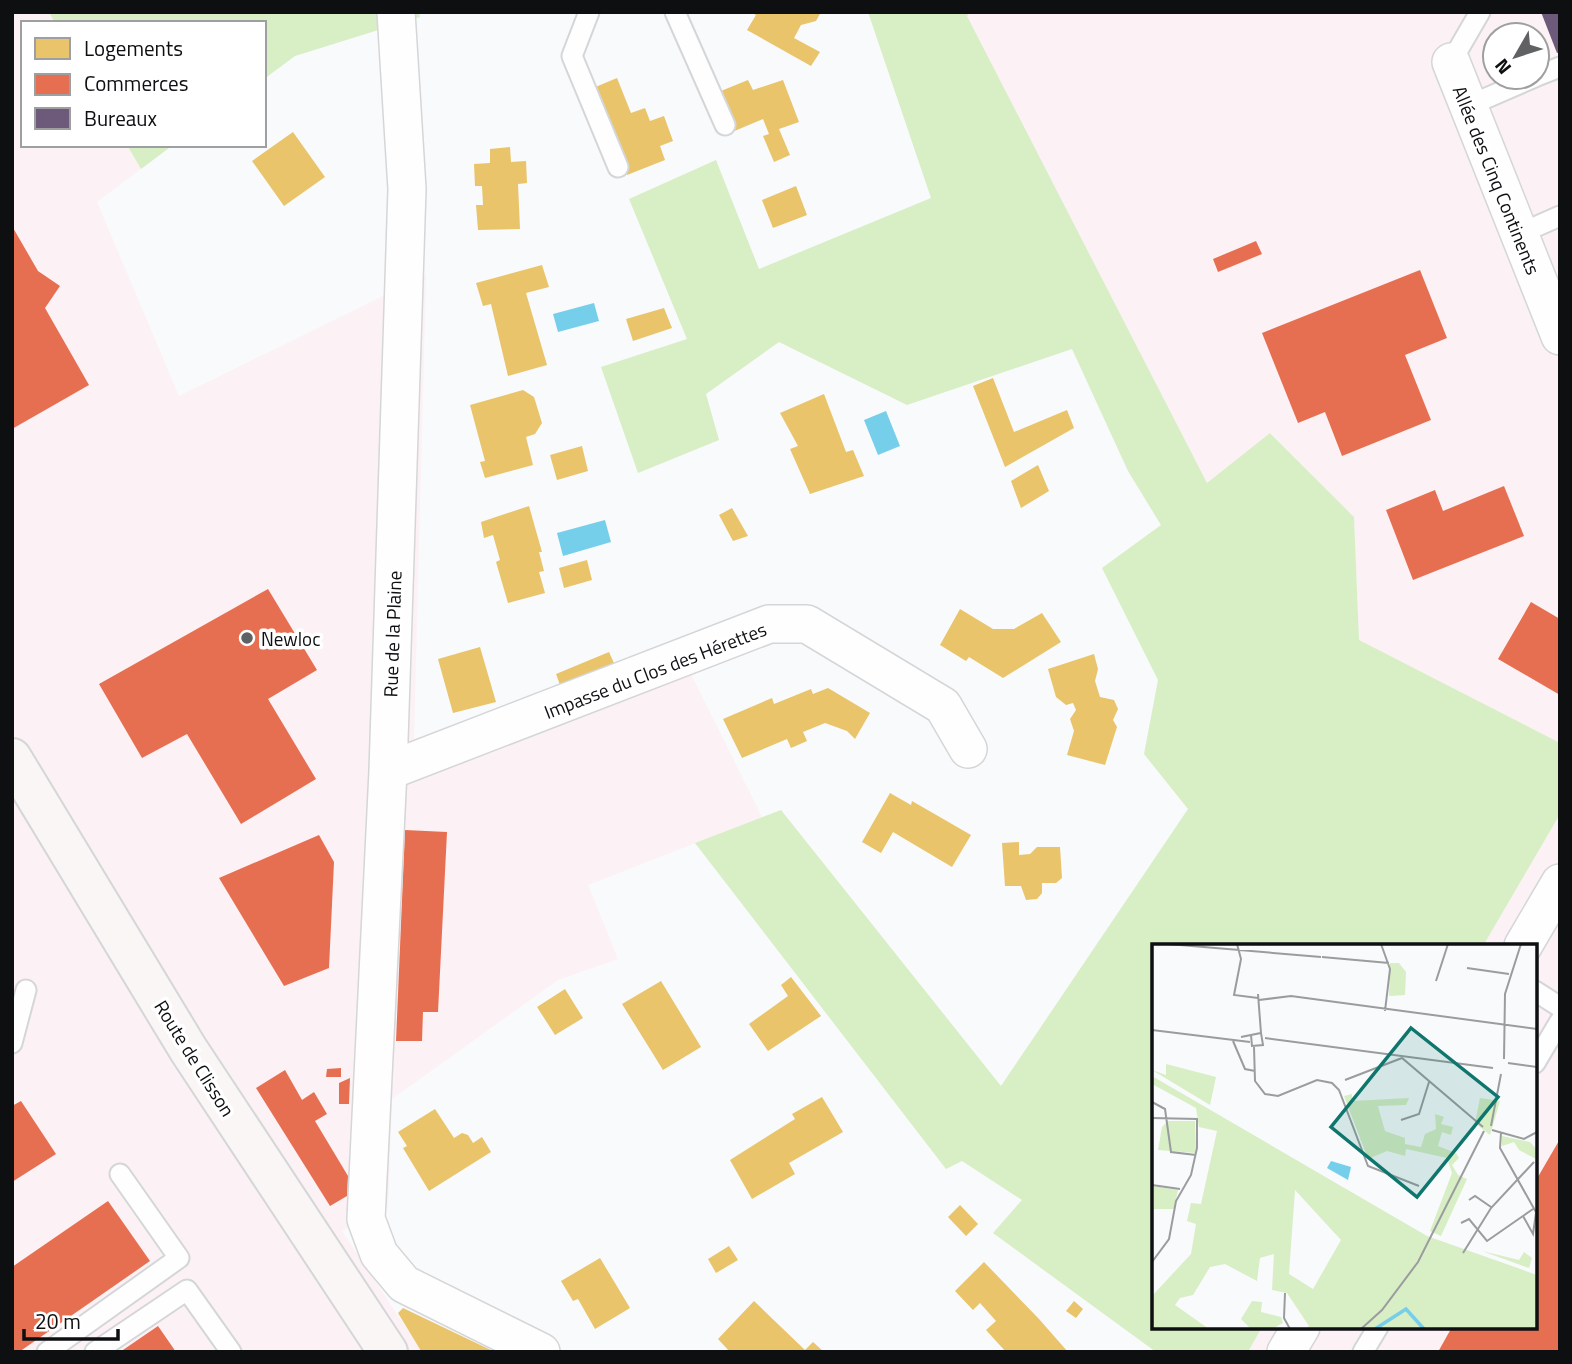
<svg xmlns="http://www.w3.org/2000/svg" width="1572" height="1364" font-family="'Titillium Web',sans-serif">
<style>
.commercial{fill:#fcf1f4;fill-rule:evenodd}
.green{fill:#d8eec5}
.water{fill:#76cfea}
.homes{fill:#e9c46a}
.shops{fill:#e76f51}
.offices{fill:#6d597a}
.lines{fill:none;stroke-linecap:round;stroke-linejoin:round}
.service-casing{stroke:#d4d6d8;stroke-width:23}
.minor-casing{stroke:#d4d6d8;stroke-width:40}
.secondary-casing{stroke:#d4d6d8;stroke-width:42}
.service{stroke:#fefeff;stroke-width:19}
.minor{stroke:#fefeff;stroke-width:37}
.secondary{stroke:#f9f6f5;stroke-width:38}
.poi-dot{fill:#5f6163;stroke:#fff;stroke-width:2.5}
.labels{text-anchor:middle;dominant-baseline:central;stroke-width:7;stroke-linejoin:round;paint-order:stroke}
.street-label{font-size:19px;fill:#0d0f11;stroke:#fff}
.poi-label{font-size:19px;fill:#0d0f11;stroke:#fff;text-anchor:start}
.inset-river{fill:none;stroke:#76cfea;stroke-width:3.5}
.inset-road{fill:none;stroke:#9a9c9e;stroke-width:2}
.view{fill:#0f766e;fill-opacity:0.15;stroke:#0f766e;stroke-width:3.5}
.inset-edge{fill:none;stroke:#0d0f11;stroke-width:3.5}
</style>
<rect width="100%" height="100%" fill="#f8fafc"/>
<path class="commercial" d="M12,12H49L55,23H23V145H127L141,169L97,202L179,396L426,275L414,739L541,706L678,648L762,817L588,885L618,959L558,980L392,1099L388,1208L342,1231L422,1352H12Z
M970,12H1560V743L1359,640L1354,517L1271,433L1207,483L967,16ZM1495,35H1537V77H1495Z
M1560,814V1352H1248L1262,1327H1535V946H1483Z"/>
<path class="green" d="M49,12H419L420,17L295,56L264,79V23H55Z
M868,12H970L967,16L1207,483L1270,433L1354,517L1359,640L1560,743V814L1483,946H1154V1327H1262L1248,1352H1156L993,1233L1022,1200L962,1161L946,1169L695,843L781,810L1001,1086L1188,809L1144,754L1158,680L1102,568L1161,525L1128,471L1072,349L907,405L779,342L706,394L719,440L638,473L601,367L687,339L629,199L716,160L759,269L931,198Z
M127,145H173L141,169Z"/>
<path class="water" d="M594,303L599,321L558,332L553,314Z
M886,411L900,446L878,455L864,420Z
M605,520L611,542L563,556L557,533Z"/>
<path class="homes" d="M750,12H821L816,21L801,25L794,38L820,52L811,66L747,30L756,15Z
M617,78L631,113L645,108L650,121L664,116L673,141L660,146L665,160L627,175L593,88Z
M748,80L753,90L783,80L799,122L779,129L790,155L774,162L763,136L769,134L763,119L732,132L716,93Z
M293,132L325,177L284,206L252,161Z
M510,147L511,162L526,161L527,183L518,184L520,229L478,230L476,205H483L482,186H475L474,164L490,163V149Z
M796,186L807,215L773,228L762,200Z
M542,265L549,287L526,293L547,365L508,376L491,304L483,306L476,283Z
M664,308L672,328L633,341L626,319Z
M993,378L1014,432L1067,410L1074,428L1005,467L973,386Z
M523,390L534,397L542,423L535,434L526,437L533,465L485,478L480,462L485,461L470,405Z
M824,394L846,452L853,450L864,476L810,494L790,449L798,446L780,413Z
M582,446L588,471L557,480L550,455Z
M1038,465L1049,491L1021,508L1011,481Z
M529,506L542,552H539L544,571L539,572L545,593L508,603L496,562L500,560L493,535L484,538L481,522Z
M732,508L748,536L733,541L719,515Z
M587,560L592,580L564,588L559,568Z
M960,609L993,629H1014L1042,613L1061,642L1003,678L969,657L966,661L940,645Z
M480,647L496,702L453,713L438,659Z
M609,652L617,670L563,693L556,674Z
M1094,654L1098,669L1095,681L1100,697L1114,700L1118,709L1113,720L1117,727L1105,765L1067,755L1074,731L1070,719L1076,710L1073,703L1066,705L1056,697L1048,669Z
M828,688L870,713L855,739L847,731L825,723L803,732L807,741L791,748L787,739L742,758L723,719L772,698L774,704L811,689L813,694Z
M890,793L911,805L912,801L971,835L952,867L893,832L881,853L862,842Z
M1019,842V855L1030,854L1037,847H1060L1062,878L1056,883H1042V893L1037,899L1026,900L1021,886H1005L1002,843Z
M791,977L821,1016L768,1051L749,1024L788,996L781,985Z
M661,981L701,1047L663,1070L622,1004Z
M565,989L583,1018L555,1035L537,1007Z
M822,1097L843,1132L789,1163L795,1174L752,1199L730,1160L795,1119L792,1114Z
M435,1109L454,1138L462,1133L468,1135L473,1143L482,1137L491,1152L429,1191L403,1148L407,1146L398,1132Z
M960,1205L978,1224L966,1236L948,1217Z
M729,1246L738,1260L716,1273L708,1259Z
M600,1258L630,1308L595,1329L578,1299L573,1301L561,1281Z
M984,1262L1039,1319L1068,1352H1006L986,1330L996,1321L980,1303L973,1310L955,1291Z
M754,1301L805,1350L813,1342L824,1352H730L718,1339Z
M1074,1301L1083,1309L1076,1318L1066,1311Z
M403,1308L495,1352L421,1351L398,1313Z"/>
<path class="shops" d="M12,226L38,271L60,286L45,308L89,385L12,429Z
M1256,241L1262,254L1218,272L1213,259Z
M1420,270L1447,338L1405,355L1431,420L1342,456L1325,412L1298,423L1262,333Z
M1504,486L1524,536L1413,580L1386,510L1435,490L1443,511Z
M268,589L317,670L268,699L316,779L241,824L187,734L142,758L99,684Z
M1531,602L1560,619V695L1498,659Z
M405,830L447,832L438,1012H423L422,1041H396Z
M319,835L334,862L329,968L284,986L219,878Z
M341,1068V1077H326L327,1069Z
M285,1070L302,1100L314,1092L327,1114L315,1121L348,1176L347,1196L330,1206L256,1088Z
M350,1078L349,1104H339V1083Z
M21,1101L56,1154L12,1182V1106Z
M1560,1139V1352H1438L1452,1327H1535V1182Z
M108,1201L150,1261L19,1352H12V1267Z
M158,1326L176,1352H120Z"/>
<path class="offices" d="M1541,12H1560V52L1557,53Z"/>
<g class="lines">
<defs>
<path id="service" d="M589,12L572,56L618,167
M675,12L725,125
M1451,62L1480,12
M1537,76L1560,67
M1468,106L1535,77
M1519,234L1560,216
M1535,991L1560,1007
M12,1043L26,990
M1535,1063L1560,1021
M47,1352L179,1258L120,1174
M95,1352L187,1290L231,1352
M1363,1352L1378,1327"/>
<path id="minor" d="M396,12L407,189L388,771L366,1219L379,1254L404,1284L541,1352
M1451,62L1560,336
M388,771L769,624H807L943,706L968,749
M1523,946L1560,883
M1286,1352L1301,1327"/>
<path id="secondary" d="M12,758L188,1049L388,1352"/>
</defs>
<use href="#service" class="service-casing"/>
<use href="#minor" class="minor-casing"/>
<use href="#secondary" class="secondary-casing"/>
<use href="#service" class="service"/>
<use href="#minor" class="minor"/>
<use href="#secondary" class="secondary"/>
</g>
<circle class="poi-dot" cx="247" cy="638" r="7"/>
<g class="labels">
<g class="street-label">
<text transform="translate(1497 180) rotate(68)">Allée des Cinq Continents</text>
<text transform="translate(392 634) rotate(-88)">Rue de la Plaine</text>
<text transform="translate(655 670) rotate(-21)">Impasse du Clos des Hérettes</text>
<text transform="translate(195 1058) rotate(58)">Route de Clisson</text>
</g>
<g class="poi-label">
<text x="261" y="638">Newloc</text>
</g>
</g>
<g transform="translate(1152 944)">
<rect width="385" height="385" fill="#f8fafc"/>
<path d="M238,19H247L254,28L253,51L237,52ZM14,120L64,133L58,161L0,126L14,131ZM0,132L275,292L385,331V385H154L157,382L135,349L120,346L122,310L108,314L105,337L73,320L58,323L41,351L28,354L23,361L57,385H0V352L39,310L44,280L35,277L39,259L49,260L65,187L47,183L44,164L0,140ZM143,246L189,296L161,345L137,330ZM200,150V157L257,154L254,161L226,162L233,187L253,194V200L269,203L273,190L284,185L283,170L292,173L289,180L301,183L299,191L290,188L286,202L304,209L307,214L300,221L306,231L315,235L289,292L278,287L300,229L295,214L254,205L253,212L235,207L216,215L192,152ZM328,154L348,157L338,191L323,179ZM16,177H43L44,209L6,206L10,183ZM350,192L378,198L385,206L384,215L367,206L362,198L350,202ZM2,242L26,246L22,265H2ZM330,307L367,316L372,308L380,314L377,324ZM100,357L110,358L109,368L129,373L131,379L120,385H99L89,375Z" fill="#d8eec5" fill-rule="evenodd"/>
<path d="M179,217L199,223L196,236L175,224Z" fill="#76cfea"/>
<path class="inset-river" d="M223,385L254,365L272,385"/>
<path class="inset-road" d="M16,0L169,13M85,0L89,15L82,51L106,54M229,0L238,25L233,67M170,13L237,19M315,24L357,30M284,37L296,0M106,50L109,89M107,56L139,52L385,85M0,86L98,98M89,93L109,89L111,101L100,102L99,91M113,94L341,124M81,97L93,125L103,127M102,103L103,137L113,150L126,152L165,136L180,139L187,146L216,222L267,242M352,115L353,50L369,0M356,119L385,123M193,136L250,114L331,183M0,158L13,165L19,208L44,211M0,174L45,175V204L39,231L24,257L17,295L0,318M249,176L267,170L277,138M339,182L349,130M340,186L372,195L385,188M349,189L348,204L385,270M0,241L28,245M317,256L323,252L339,263M371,272L381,290L384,269M309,279L317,275L335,297L381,265M311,309L339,264L382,218M133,349L132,374L138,385M209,385L230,366L266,318L332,187"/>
<path class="view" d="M259,84L346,153L265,253L179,183Z"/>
<rect width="385" height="385" class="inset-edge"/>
</g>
<rect width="1572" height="1364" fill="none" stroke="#0d0f11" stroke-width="28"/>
<rect x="21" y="21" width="245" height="126" fill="#ffffff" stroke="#9e9fa0" stroke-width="2"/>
<rect x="35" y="38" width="35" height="21" fill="#e9c46a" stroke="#9e9fa0" stroke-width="2"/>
<text x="84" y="56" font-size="21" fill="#0d0f11">Logements</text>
<rect x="35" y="74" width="35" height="21" fill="#e76f51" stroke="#9e9fa0" stroke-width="2"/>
<text x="84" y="91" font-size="21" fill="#0d0f11">Commerces</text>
<rect x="35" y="108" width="35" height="21" fill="#6d597a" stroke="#9e9fa0" stroke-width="2"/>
<text x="84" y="126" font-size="21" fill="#0d0f11">Bureaux</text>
<g transform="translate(1516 56) rotate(231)"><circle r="33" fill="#ffffff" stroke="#9e9fa0" stroke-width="2"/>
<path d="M0-5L12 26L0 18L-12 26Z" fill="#5f6163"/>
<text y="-10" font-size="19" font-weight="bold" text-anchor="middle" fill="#0d0f11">N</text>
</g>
<path d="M24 1329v10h94v-10" fill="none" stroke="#0d0f11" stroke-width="3.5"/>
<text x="35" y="1329" font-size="21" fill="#0d0f11" stroke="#ffffff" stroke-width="5" paint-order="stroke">20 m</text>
</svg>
